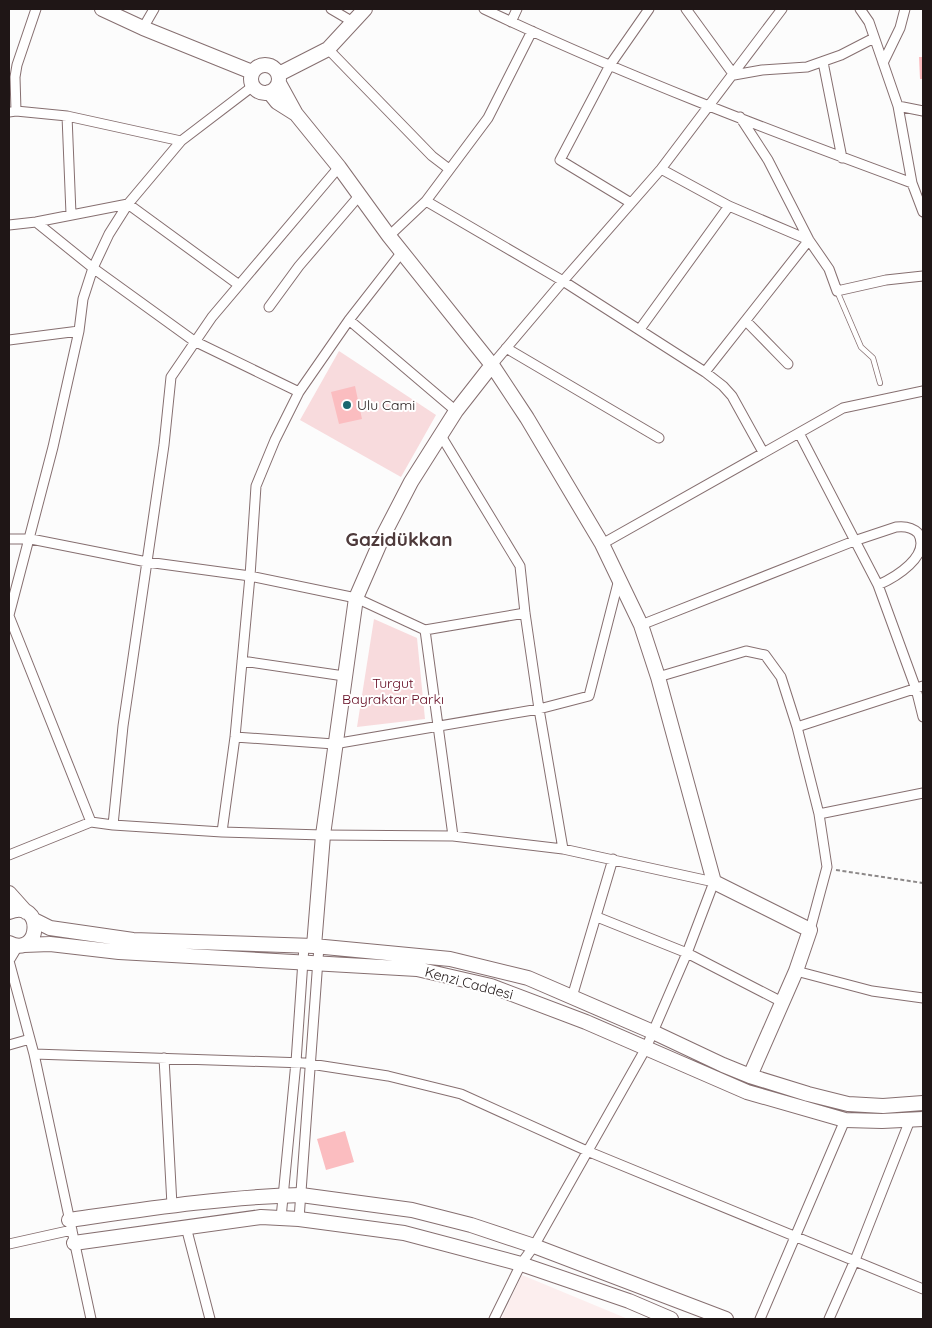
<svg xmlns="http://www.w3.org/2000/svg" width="932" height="1328" font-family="Quicksand,sans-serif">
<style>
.built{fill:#fceeee}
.green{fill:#f8dbdd}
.building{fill:#fbbdc0}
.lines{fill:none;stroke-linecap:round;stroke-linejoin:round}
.lane-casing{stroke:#866f70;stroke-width:6}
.street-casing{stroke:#866f70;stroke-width:11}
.secondary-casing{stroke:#866f70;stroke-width:16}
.path{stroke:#8c8888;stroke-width:2;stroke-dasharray:4 2.5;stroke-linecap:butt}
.lane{stroke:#fff;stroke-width:4.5}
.street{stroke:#fff;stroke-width:9}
.secondary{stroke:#fff;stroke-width:14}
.poi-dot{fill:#1b676f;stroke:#fff;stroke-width:2}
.labels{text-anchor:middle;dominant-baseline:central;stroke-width:4;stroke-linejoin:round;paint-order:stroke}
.poi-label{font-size:14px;fill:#1f1616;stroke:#fff;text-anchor:start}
.park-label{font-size:14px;fill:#62081f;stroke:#fff}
.street-label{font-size:14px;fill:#1f1616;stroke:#fff}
.district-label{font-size:19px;font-weight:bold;fill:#4e3a3b;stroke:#fff}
</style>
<rect width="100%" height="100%" fill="#fcfcfc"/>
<path class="built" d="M522,1275L628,1319H501Z"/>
<path class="green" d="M339,351L436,415L401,477L300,420Z
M374,619L417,638L425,719L357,727Z"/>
<path class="building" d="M919,57H923V79H920Z
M355,386L362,419L339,424L331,392Z
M345,1131L354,1162L326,1170L317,1139Z"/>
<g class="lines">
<defs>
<path id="lane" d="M837,291L861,347L873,358L880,383"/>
<path id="street" d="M331,9L353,22
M484,9C623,75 768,130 912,183
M686,9L734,75L762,70L807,67L841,55L874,38
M860,9L869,22L898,106L912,183L923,212
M511,22L517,9
M143,28L154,9
M328,49L432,156L449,169
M823,62L842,158
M883,63L900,28L905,9
M898,106L923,111
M16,111L15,77L17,65L36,9
M9,112L16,111L67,116L181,141
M67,116L71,214
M740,117L768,160L809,240L829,269L837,291L886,280L923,276
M426,201L563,281L705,372L809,240L729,206L661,169
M631,203L560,160L610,65L649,9
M36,222L93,268L194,341L299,392
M9,225L36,222L128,204L239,285
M389,236L426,201L488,118L532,31
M269,307L299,266L359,196
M349,320L456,411
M746,321L788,364
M640,329L729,206
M9,340L79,331
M506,348L659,438
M492,365L563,281L661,169L782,9
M705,372L723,386L732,396L763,452
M799,433L878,585L916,689L923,717
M440,434L520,566L525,613L539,709L563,849
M9,539H31L147,562L250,576L356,598L425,630L453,836
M602,544L843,408L923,391
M9,615L53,447L79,331L83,299L93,268L109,234L128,204L181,141L253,86
M9,616L91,822
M641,625L854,541L896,527C904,526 912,527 918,533C932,556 894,578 878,585
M425,630L525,613
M242,661L344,676
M658,677L746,651L765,655L781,677L797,727L819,814L827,867L810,930
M797,727L923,686
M235,737L334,744L539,709L589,696L619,579
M819,814L923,793
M113,825L123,726L164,445L171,377L212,317L339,167
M222,832L235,737L250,576L256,486L275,440L299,392L349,320L402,252
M9,855L91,822L113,825L222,832L323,835L453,836L563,849L714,882L687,953L646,1048L534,1246L521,1264L494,1319
M597,917L687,953L782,1002
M18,946L9,961L34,1054L91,1319
M796,971L872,991L923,998
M572,997L613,859
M9,1045L30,1039
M34,1054L304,1063L388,1076L461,1094L587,1151L923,1289
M164,1058L172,1205
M281,1218L296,1062L304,946
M299,1219L319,946
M186,1227L210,1319
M9,1244L72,1230
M760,1319L845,1120
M829,1319L855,1260L910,1120"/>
<path id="secondary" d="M102,9L143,28L252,72
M251 79a14 14 0 1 1 28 0a14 14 0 1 1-28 0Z
M279,74L328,49L365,9
M269,92L277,102L296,114L279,83
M296,114L339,167L389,236L492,365L527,418L602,544L641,625L658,677L714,882L810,930L796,971L750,1076
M9,893L26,912
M9,912C45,898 41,959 9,943
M34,920L50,928L133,940L314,946L450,959L528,978L653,1032L723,1065L750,1076L808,1094L848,1104L883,1106L923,1103
M24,945L50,944L119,952L417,969L491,986L586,1022L747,1092L845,1120L882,1121L923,1119
M314,946L323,835L356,598L383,536L411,482L456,411L492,365
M69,1220C146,1209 223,1197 301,1195L412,1210L471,1225L534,1246L726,1319
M74,1243L261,1217L299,1219L404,1233L521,1264L629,1301L671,1319"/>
</defs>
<use href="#lane" class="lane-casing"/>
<use href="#street" class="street-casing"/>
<use href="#secondary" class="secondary-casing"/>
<path class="path" d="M836,870L923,883"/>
<use href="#lane" class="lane"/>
<use href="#street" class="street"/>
<use href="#secondary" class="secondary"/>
</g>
<circle class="poi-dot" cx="347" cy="405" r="5"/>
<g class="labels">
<g class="poi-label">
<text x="357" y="405">Ulu Cami</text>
</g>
<g class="park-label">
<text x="393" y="683">Turgut<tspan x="393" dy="16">Bayraktar Parkı</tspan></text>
</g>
<g class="street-label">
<text transform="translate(469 983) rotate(15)">Kenzi Caddesi</text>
</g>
<g class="district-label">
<text x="399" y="539">Gazidükkan</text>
</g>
</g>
<rect width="932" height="1328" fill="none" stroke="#1f1616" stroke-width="20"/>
</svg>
